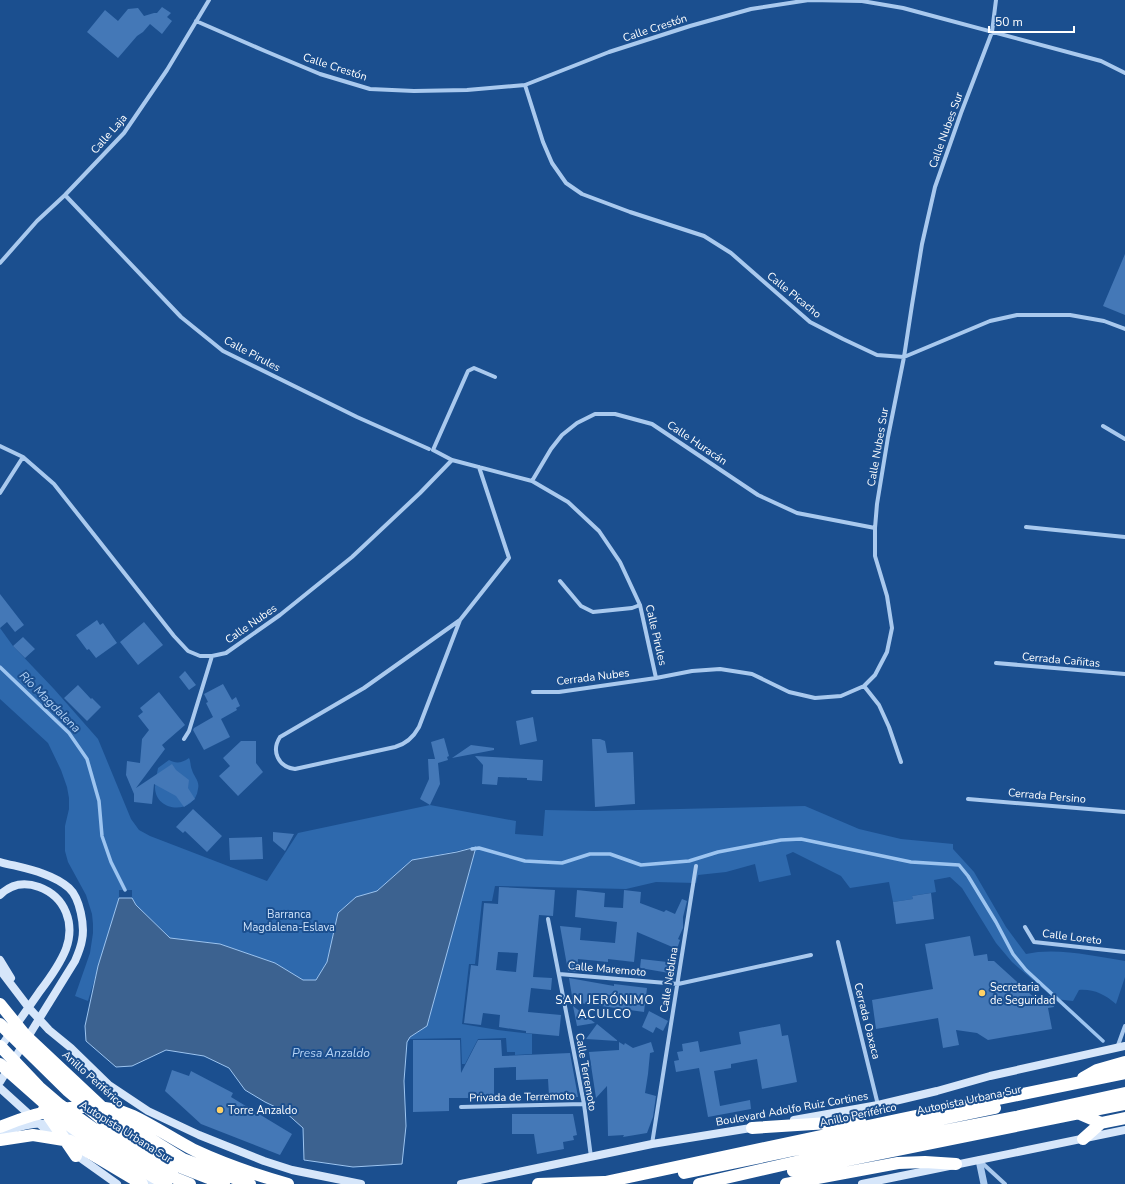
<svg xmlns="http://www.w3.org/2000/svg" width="1125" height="1184" font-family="'Nunito Sans',sans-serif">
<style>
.green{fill:#2e69ad}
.water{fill:#3c6290;stroke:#9cc4f0}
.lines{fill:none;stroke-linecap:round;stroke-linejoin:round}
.stream{stroke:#9cc4f0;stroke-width:3.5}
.building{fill:#4478b7;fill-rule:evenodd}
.minor{stroke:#a9c9ee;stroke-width:4}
.tertiary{stroke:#a9c9ee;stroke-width:7}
.secondary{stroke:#d6e6fa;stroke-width:8}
.motorway{stroke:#fff;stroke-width:12}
.poi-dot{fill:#ffd166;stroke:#1b4f8f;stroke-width:1.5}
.labels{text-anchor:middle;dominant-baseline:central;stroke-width:4;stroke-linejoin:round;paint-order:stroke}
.street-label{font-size:11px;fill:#fff;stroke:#1b4f8f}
.park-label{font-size:11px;fill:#cfe3fa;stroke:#1b4f8f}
.poi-label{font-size:11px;fill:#fff;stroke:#1b4f8f;text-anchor:start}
.water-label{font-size:12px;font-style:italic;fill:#b5d3f5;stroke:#1b4f8f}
.neighbourhood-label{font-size:12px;letter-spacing:1px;fill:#fff;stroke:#1b4f8f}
</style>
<rect width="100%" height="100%" fill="#1b4f8f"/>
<path class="green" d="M0,628L13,646L54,689L98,739L131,819L139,830L150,836L267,881L298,833L430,805L516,821L515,834L543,836L545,810L595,811L805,806L859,829L901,839L953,844V849L974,872L1006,927L1026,954C1055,947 1095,956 1125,961V977L1116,1004C1104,994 1094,989 1079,990L1073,1001L1055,999L1012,962L996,943L962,888L950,877L934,880L936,892L912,896L913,899L893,902L889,882L850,888L841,876L793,852L786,855L791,875L759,882L755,864L726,872L698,875L696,883L656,882L626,889L495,886L492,901H482L475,964H469L462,1024L498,1030L532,1034V1054L515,1055V1052H507L506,1038L478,1039L465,1064H462L461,1038L410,1039L407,1042L410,1037L427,1026L476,847L413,860L377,891L356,897L338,914L327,962L316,980H303L275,963L220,944L170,938L136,905L132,898V890H119V898L88,1001L75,996L90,953L93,933V924L92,914L86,895L68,862L65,851V826L69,809V798L67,787L61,770L48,743L0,699Z
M189,758C191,762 190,765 192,770C194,777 200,781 198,789C195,815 155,813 155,787C155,781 157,774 158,768L169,760C176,764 182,763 189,758Z"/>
<path class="water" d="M476,847L427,1026L410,1037L407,1042L404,1081L406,1126L402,1164L353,1167L304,1160L303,1128L284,1111L265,1102L245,1090L229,1068L204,1056L166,1050L132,1066L116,1067L86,1041L85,1026L98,966L119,898H132L136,905L170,938L220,944L275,963L303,980H316L327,962L338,913L356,897L377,891L412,860L457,852Z"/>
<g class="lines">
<path class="stream" d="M0,667L69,733L87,759L99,801L102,836L111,862L125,890
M472,849L479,848L525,861L562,863L590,854H610L641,865L689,861L718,852L781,840L801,839L911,862L959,865L968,876L996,922L1013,954L1026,970L1103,1041"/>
</g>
<path class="building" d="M162,7L171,13L167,17L172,21L162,34L150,24L143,32L137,36L118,58L87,32L105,10L118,21L128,9L138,8L144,16L154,13H157Z
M1125,254V315L1103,306Z
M0,594L24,625L15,632L7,622L0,628Z
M97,620L100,625L103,623L117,643L96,658L89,649L87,650L76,635Z
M144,622L163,645L138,665L120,642Z
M23,637L35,649L25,658L13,646Z
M185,671L196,685L189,690L179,677Z
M223,684L232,700L236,697L240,706L236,708L237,710L221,719L230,737L204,750L193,730L194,728L213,717L206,703L208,702L204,694Z
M78,685L91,699L92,698L101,707L87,721L64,698Z
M159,692L185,725L162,745L165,749L136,788L172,764L176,770L189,780L188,788L195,799L184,807L176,796L154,784L152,804L134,802V794L126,775L127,761L140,763L142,739L149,730L138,716L143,712L140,708Z
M533,717L537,741L520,745L516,721Z
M444,738L449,756L447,757L448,760L438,763L440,784L430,805L420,799L429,779L428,759H435L431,742Z
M592,739H600L605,741L607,753L633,752L635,804L595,807Z
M241,741H256V763L263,772L238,796L219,776L230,766L223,758Z
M471,745L494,748V750L452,758Z
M475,756L543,760L542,781L527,780V778L498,777L497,785L482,784L483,765Z
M193,809L222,836L207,852L185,831L183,833L176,827Z
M273,832L294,834L285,851L273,841Z
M262,837L263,859L230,860L229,838Z
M499,887L555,890L553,916L539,915L533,977L552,978L551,990L531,988L528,1012L561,1015L559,1036L526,1033V1031L499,1027L500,1015L483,1013L481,1025L464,1023L471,965L478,966L484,903L498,904ZM498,952L518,953L516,972L496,970Z
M577,890L605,893L604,907L623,908L624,890L641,892L640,903L664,912L666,910L675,914L682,899L687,901L683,917V928L678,939L680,940L677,949L637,932L634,962L608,959V962L578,959L577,972L568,971L560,926L581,928L580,940L615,943L617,922L575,917Z
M931,893L934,919L896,924L893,902L913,899L912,896Z
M970,936L974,956L987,954L988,961H994L1036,999L1052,996L1054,1007L1048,1008L1052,1029L988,1040L977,1033L956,1030L959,1045L943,1048L938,1018L876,1029L872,1000L933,989L925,944Z
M641,959L676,963L675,974L640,968Z
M569,978L614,986V984L647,988L644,1012L573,1002Z
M573,1006L595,1023L577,1026Z
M649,1011L668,1021L663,1031L656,1027L653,1033L642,1027Z
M597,1024L618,1041L586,1039Z
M780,1024L782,1036L788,1035L797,1082L762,1089L757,1059L731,1064V1068L714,1071L720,1106L750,1100L751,1109L708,1117L699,1068L676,1072L674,1061L679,1060L677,1052L683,1051L682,1044L698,1041L700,1052L741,1044L739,1032Z
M413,1040H460L461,1073L478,1040H501L502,1056L570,1053L578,1097H559V1096H549L548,1079L516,1080V1067L494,1068V1098H449V1111L413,1112Z
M619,1042L624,1045L625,1043L633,1048L651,1042L654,1052L650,1053L648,1074L645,1093L656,1096L653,1117L647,1133L623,1137L624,1135L608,1136L607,1086L596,1098L589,1052L619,1050Z
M172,1070L189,1076L191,1071L233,1093L231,1097L292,1134L280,1155L201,1124L165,1091Z
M512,1114H573L577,1135L573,1136L574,1140L563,1142L564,1149L537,1154L534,1134H512Z"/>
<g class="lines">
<path class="minor" d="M196,21L265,51L320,74L370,89L414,91L467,90L525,85L609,52L690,26L751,9L809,0L862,1L903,8L1101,61L1125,73
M525,85L543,142L552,163L566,183L582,194L630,212L704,236L731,253L810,322L843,339L877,355L904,357L990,321L1017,315H1070L1104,321L1125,329
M65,195L181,317L223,351L357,417L429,449
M0,263L37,221L65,195L124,133L167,70L209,0
M495,377L474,368L468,371L433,450L452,460L532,481L568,502L599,531L620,562L640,605L656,678
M1103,426L1125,439
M0,446L23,457L54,484L174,636L188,651L200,656H212L226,653L280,615L352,557L420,493L452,460
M532,481L551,449L562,435L577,423L595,414H615L652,424L758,495L797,513L875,528
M0,493L23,457
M1026,527L1125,537
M560,581L581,606L593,612L632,608L640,605
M460,620L419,727C413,738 406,744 395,747L295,769C278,767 271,751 280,737L364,688L460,620L509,558L479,467
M996,663L1125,674
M864,686L879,705L889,727L901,762
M533,692H559L656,678L692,671L720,669L752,674L789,692L815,698L841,696L864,686L875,675L887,652L892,628L887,596L875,556V528L877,504L888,437L904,357L912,305L922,244L935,187L961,113L992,32L996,0
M184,739L189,731L212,656
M968,799L1125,812
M548,919L584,1104L591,1157
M1025,927L1034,942L1125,952
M838,942L878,1105
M559,974L678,984L811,955
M1117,1048L1125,1026
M461,1107L584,1104
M652,1144L696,866
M980,1161L1005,1184"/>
<path class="tertiary" d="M979,1160L984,1184"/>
<path class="secondary" d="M0,862C22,868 51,872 69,888C80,898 85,926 82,940C81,947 78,954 75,961L0,1082
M0,895C11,884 25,882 39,887C66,897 75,924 66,949C60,964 50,978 40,991C27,1010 13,1029 0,1048
M0,960L11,978
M0,970L29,1008L49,1030L71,1048L109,1085L148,1111L199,1135L264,1161L292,1170L361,1184
M0,1088L54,1137
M794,1120L878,1105L937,1091L990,1076L1125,1046
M0,1133C43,1119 46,1119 85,1143
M72,1152L117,1184
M137,1175L154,1184
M461,1184L652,1144L757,1127
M862,1184L1125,1130"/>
<path class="motorway" d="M0,1004L26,1036L107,1112L183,1159L250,1184
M0,1024L68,1091L101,1119L180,1167L224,1184
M0,1046L39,1087L60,1105L94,1129L175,1178L190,1184
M0,1064L69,1125L90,1140L166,1184
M1083,1078L1097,1070L1125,1062
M44,1109L76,1156
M1080,1114L1101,1123L1125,1118
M0,1127C38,1111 93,1097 133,1116C154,1126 173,1139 194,1150C224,1164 256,1175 288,1184
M752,1128L860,1121
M1083,1139L1101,1123
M0,1140L33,1135L70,1141L142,1184
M793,1171L1125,1104
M684,1173L995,1108
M538,1184L604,1182
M596,1184L901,1119L1125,1073
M699,1184L861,1147L1016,1117L1125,1093
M786,1184L898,1163L925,1162L956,1164"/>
</g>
<g class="poi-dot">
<circle cx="982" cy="993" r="4"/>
<circle cx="220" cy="1110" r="4"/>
</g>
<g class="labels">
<g class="street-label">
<text transform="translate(655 28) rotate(-18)">Calle Crestón</text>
<text transform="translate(335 67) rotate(18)">Calle Crestón</text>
<text transform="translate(946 130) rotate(-70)">Calle Nubes Sur</text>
<text transform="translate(109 134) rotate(-49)">Calle Laja</text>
<text transform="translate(794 295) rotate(39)">Calle Picacho</text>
<text transform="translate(252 354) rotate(28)">Calle Pirules</text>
<text transform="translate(697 443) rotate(34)">Calle Huracán</text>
<text transform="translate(878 447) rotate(-80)">Calle Nubes Sur</text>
<text transform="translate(251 624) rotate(-35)">Calle Nubes</text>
<text transform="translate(656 635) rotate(77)">Calle Pirules</text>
<text transform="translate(1061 660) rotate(5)">Cerrada Cañitas</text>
<text transform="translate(593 677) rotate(-7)">Cerrada Nubes</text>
<text transform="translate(1047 796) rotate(5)">Cerrada Persino</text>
<text transform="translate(1072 937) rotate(7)">Calle Loreto</text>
<text transform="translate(607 969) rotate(5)">Calle Maremoto</text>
<text transform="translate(669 980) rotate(-81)">Calle Neblina</text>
<text transform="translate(867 1021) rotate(76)">Cerrada Oaxaca</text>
<text transform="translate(586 1072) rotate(80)">Calle Terremoto</text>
<text transform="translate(93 1079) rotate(42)">Anillo Periférico</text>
<text transform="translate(522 1097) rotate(-1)">Privada de Terremoto</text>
<text transform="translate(969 1100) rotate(-12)">Autopista Urbana Sur</text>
<text transform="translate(792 1109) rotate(-10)">Boulevard Adolfo Ruiz Cortines</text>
<text transform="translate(858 1115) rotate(-12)">Anillo Periférico</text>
<text transform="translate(126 1132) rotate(32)">Autopista Urbana Sur</text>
</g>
<g class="park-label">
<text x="289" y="914">Barranca<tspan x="289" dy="13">Magdalena-Eslava</tspan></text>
</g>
<g class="poi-label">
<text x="990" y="987">Secretaria<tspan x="990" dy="13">de Seguridad</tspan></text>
<text x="228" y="1110">Torre Anzaldo</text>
</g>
<g class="water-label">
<text transform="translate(50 702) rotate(45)">Río Magdalena</text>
<text x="331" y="1053">Presa Anzaldo</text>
</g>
<g class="neighbourhood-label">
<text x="605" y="1000">SAN JERÓNIMO<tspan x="605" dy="14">ACULCO</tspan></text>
</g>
</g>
<path d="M989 26v6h85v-6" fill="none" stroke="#ffffff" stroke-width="2"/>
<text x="995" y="26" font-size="12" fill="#ffffff" stroke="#1b4f8f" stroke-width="3" paint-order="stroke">50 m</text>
</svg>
